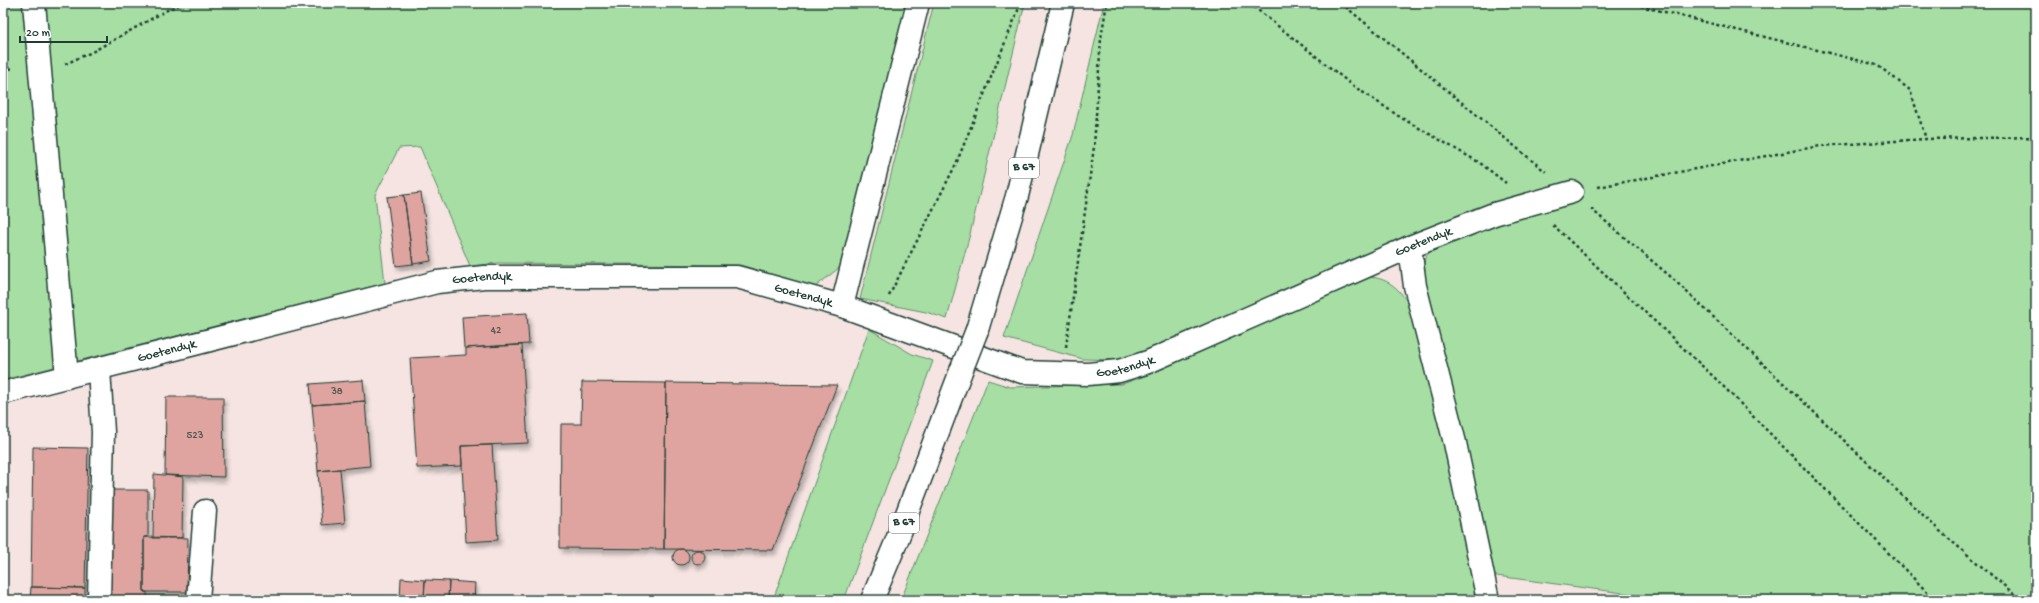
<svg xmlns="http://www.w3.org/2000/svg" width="2039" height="603" font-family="'Gochi Hand',sans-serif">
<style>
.green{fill:#a6dea3;stroke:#628e6c}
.building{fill:#dfa49f;stroke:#1f3d34;filter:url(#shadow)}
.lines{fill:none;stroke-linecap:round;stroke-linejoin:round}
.minor-casing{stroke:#1f3d34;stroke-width:25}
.major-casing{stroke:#1f3d34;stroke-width:25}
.path{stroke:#1f3d34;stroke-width:2.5;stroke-dasharray:3 3;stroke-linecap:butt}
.minor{stroke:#fff;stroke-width:22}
.major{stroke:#fff;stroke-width:22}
.major-bridge-casing{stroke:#1f3d34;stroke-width:25;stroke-linecap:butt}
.major-bridge{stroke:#fff;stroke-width:22}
.labels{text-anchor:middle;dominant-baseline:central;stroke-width:3;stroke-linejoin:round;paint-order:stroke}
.number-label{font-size:11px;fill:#4f574f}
.shield{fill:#fff;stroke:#627771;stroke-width:1}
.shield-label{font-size:12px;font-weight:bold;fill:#1f3d34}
.street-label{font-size:13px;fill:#1f3d34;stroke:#fff}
</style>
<defs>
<filter id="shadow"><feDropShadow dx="2.5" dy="4.5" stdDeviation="2" flood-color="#0004"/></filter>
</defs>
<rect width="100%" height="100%" fill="#f5e4e2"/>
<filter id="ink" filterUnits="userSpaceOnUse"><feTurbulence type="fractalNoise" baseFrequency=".025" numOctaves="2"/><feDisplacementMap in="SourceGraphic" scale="8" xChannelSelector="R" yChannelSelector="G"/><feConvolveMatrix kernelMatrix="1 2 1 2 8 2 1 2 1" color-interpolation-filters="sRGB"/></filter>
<g filter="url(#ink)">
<path class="green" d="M3,3H910L844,264L815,287L740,265L498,263L470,266L420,147L399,148L375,195L385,283L3,380Z
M934,3H1025L970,234L947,319L926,312L860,299Z
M1104,3H2036V600H1675L1489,575L1424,299L1423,270L1425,258L1435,245L1499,221L1475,208L1368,253L1149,353L1120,360L1083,359L1004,338L1073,135Z
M1365,277C1401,276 1412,309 1422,337L1481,600H901L988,380L1010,387L1122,384L1148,375L1355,279Z
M869,329L912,354L933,361L844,600H773Z"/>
<path class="building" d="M421,193L431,261L413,264L404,195Z
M404,195L413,264L396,266L387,197Z
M527,313L529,344L464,348L462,317Z
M522,345L528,443L461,446L462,466L417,468L410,358L466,355V348Z
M363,380L365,401L312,405L310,384Z
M582,382L666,383L664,549L560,548L561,424H581Z
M666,383L837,385L773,550L664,549Z
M166,397H223L224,477L165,475Z
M365,401L370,466L318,471L312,405Z
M492,445L498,540L466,542L461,446Z
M33,447L88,448L85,588L31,587Z
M340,469L345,523L322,525L318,471Z
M154,474L183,477L182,538H153Z
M107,490H148V537H144V592H147V600H105Z
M144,537L188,538L187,592H144Z
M673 557a8 8 0 1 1 16 0a8 8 0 1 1-16 0Z
M691 557a7 7 0 1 1 14 0a7 7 0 1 1-14 0Z
M401,578L425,580L424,600H400Z
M425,580L449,581L448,600H424Z
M449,581L475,583L474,600H448Z
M31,587L85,588V600H30Z"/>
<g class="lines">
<defs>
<g id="minor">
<path d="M34,3L67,377"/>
<path d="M1410,247L1415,286L1455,443L1488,600"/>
<path d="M842,306L918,3"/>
<path id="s1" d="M3,393L437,282L484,277H737L842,306L1022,372L1088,374L1119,371L1148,362L1410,247L1494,214L1572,192"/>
<path d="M99,600L103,432L99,369"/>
<path d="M198,600L205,511"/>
</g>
<path id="major" d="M977,330L1017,196L1063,3
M872,600L897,540L961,371"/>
</defs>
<use href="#minor" class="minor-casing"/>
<use href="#major" class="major-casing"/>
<path class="path" d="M1249,3L1352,85L1400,117L1480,163L1506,183
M1341,3L1546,172
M1629,3L1877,65L1910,90L1926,139
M65,64L92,52L169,9L183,3
M3,68L14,69
M1598,187L1820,146L1926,139L2036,137
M1591,209L1671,277L1942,533L2021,600
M1553,225L1718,381L1935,600
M889,296L956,164L1021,3
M1066,347L1094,147L1101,38L1107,3"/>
<use href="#minor" class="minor"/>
<use href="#major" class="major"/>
<defs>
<path id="major-bridge" d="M961,371L977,330"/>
</defs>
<use href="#major-bridge" class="major-bridge-casing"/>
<use href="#major-bridge" class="major-bridge"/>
</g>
</g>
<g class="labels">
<g class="number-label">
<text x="496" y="331">42</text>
<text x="337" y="392">38</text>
<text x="195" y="436">523</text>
</g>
<g class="shield">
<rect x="1009" y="158" width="30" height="20" rx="3"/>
<rect x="889" y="513" width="30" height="20" rx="3"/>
</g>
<g class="shield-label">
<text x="1024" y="168">B 67</text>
<text x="904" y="523">B 67</text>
</g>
<g class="street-label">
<text stroke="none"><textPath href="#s1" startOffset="1477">Goetendyk</textPath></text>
<text stroke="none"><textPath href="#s1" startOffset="493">Goetendyk</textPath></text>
<text stroke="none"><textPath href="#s1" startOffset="817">Goetendyk</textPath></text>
<text stroke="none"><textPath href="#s1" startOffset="169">Goetendyk</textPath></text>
<text stroke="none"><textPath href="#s1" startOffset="1153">Goetendyk</textPath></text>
</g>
</g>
<rect width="2039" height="603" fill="none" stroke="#fff" stroke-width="16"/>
<rect x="8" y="8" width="2023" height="587" fill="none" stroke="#1f3d34" stroke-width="1.5" filter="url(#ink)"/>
<path d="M20 36v6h87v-6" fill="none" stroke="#1f3d34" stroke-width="2"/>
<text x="26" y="36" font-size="12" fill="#1f3d34" stroke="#ffffff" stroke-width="3" paint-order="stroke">20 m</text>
</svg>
